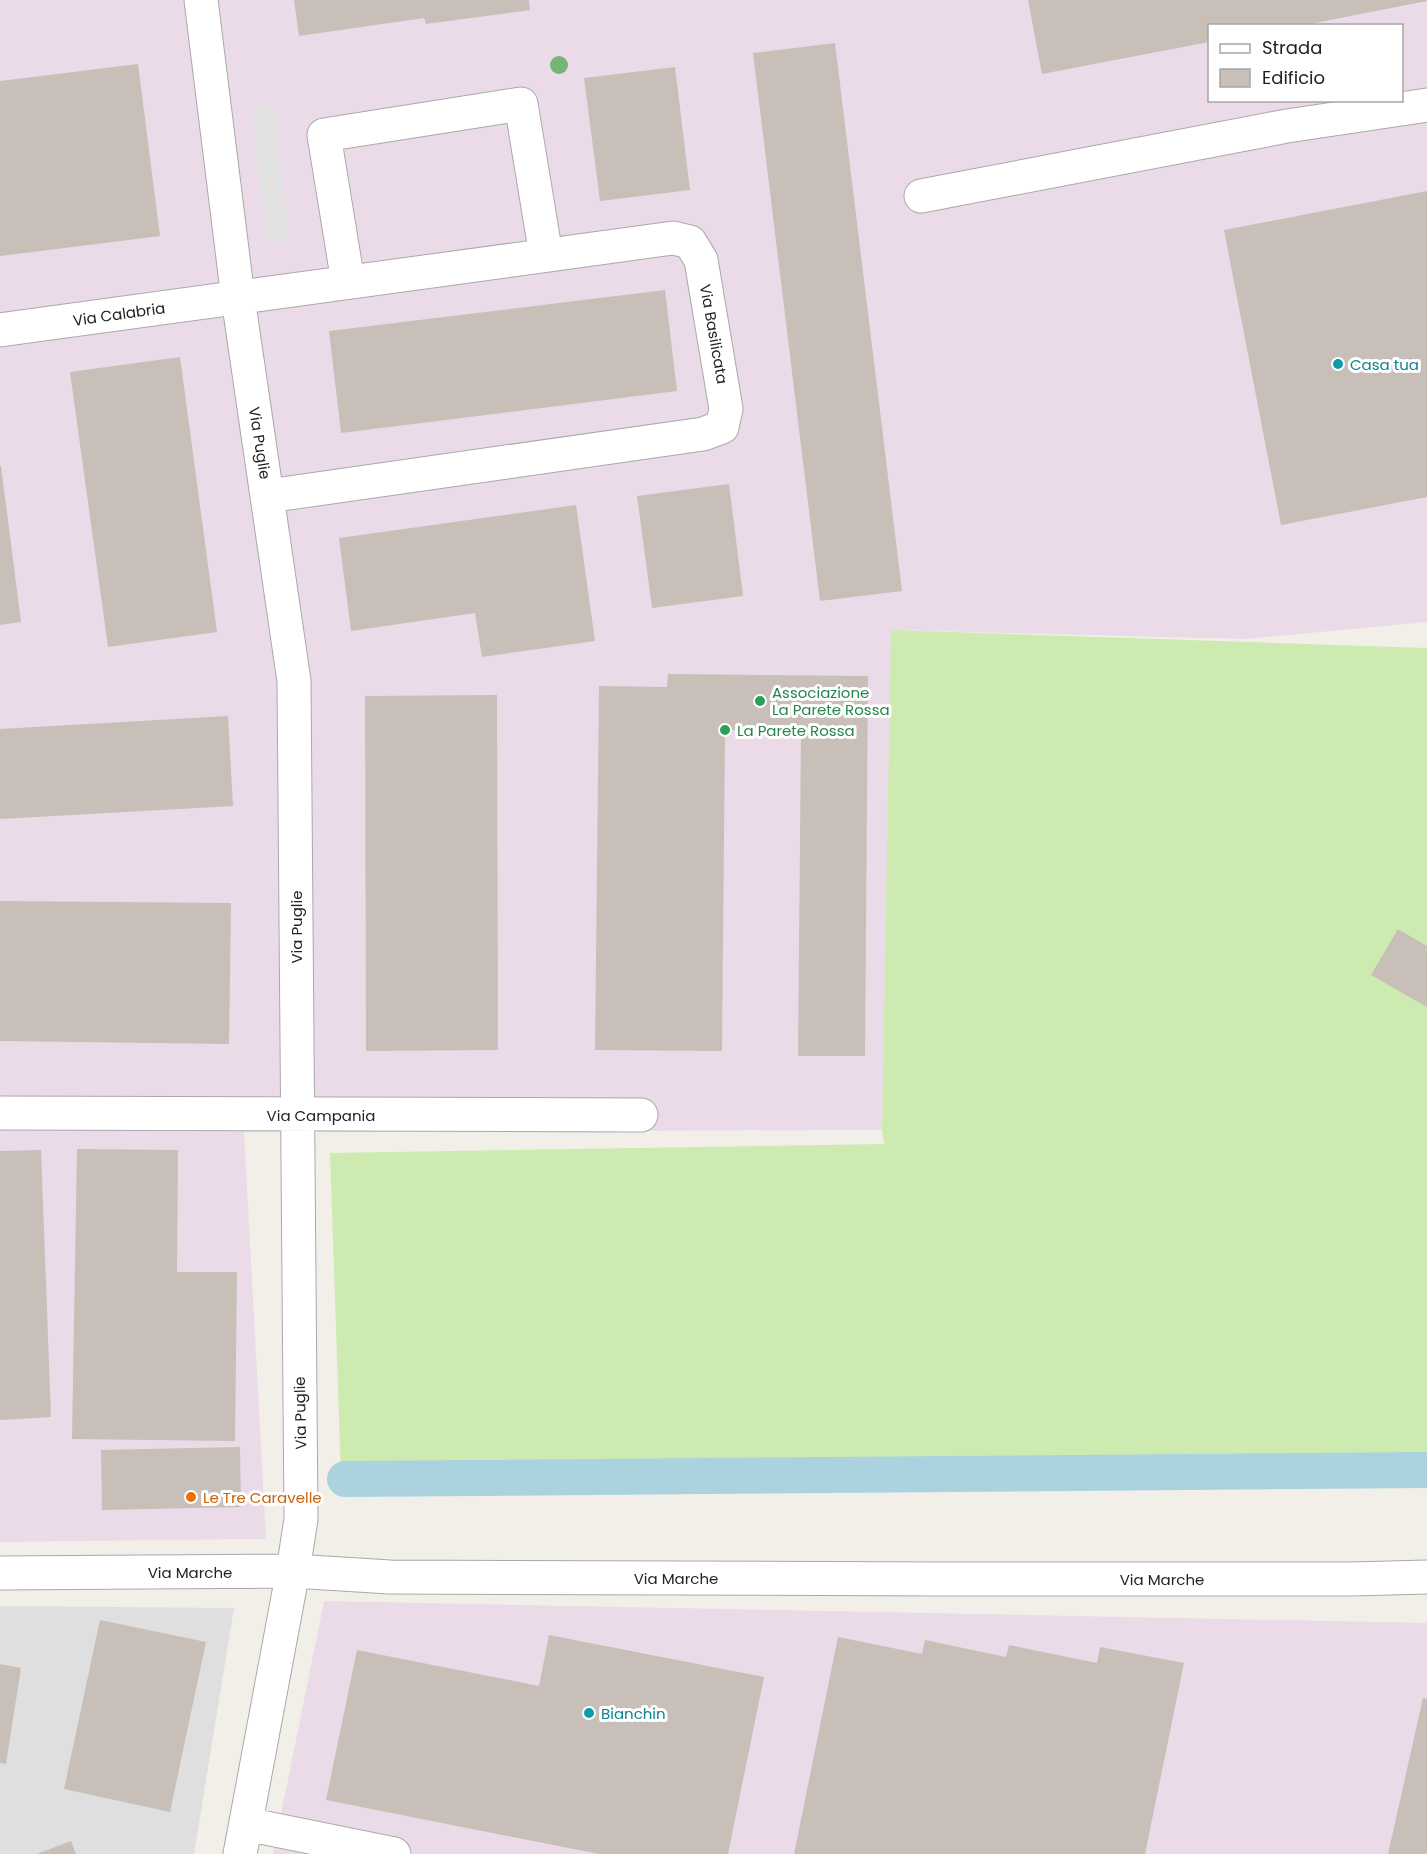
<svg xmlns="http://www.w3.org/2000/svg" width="1427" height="1854" font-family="Poppins,sans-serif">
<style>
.residential{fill:#e0dfdf}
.industrial{fill:#ebdbe8;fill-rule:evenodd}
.grass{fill:#cdebb0}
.parking{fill:#e2e2e2}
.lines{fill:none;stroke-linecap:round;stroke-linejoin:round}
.canal{stroke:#aad3df;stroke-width:36}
.building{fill:#c7bfb8}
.minor-casing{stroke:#a9a9a9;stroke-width:35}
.minor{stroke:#fff;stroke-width:33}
.tree{fill:#74b475}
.culture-dot{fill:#0f9aa8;stroke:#fff;stroke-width:2}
.leisure-dot{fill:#2e9e5b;stroke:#fff;stroke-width:2}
.food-dot{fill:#e8710a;stroke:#fff;stroke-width:2}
.labels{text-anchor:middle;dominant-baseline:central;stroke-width:6;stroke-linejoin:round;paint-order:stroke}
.street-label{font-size:15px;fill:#222;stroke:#fff}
.culture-label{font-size:15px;fill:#0d838f;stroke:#fff;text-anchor:start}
.leisure-label{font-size:15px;fill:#27864d;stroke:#fff;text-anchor:start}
.food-label{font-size:15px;fill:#c56008;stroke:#fff;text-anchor:start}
</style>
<rect width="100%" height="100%" fill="#f2efe9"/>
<path class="residential" d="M0,1606L234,1608L194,1854H0Z"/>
<path class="industrial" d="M0,0H1427V622L1246,639L892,630L882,1130L244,1132L266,1539L0,1542ZM1210,26H1402V100H1210Z
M324,1601L1427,1623V1854H273Z"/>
<path class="grass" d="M891,630L1427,648V1468L341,1476L330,1153L884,1144L882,1130Z"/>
<path class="parking" d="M275,105L289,241L266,244L251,108Z"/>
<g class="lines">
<path class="canal" d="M345,1479L1427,1470"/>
</g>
<path class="building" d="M294,0H529L530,10L426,24L424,18L299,36Z
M1028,0H1427V1L1299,26H1209V42L1042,74Z
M835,43L902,591L820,601L753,53Z
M138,64L160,236L0,256V81Z
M675,67L690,190L600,201L584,78Z
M1427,191V497L1281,525L1224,230Z
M665,290L677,391L341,433L329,331Z
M180,357L217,632L108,647L70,372Z
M0,466H1L21,622L0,625Z
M729,484L743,596L652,608L637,496Z
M576,505L595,641L482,657L475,613L351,631L339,538Z
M668,674L868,676L865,1056H798L801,731L725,730L722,1051L595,1050L599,686L667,687Z
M497,695L498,1050L366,1051L365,696Z
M228,716L233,806L0,819V729Z
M0,901L231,903L229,1044L0,1041Z
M1398,929L1427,946V1007L1371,975Z
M77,1149L178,1150L177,1272H237L235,1441L72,1439Z
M41,1150L51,1417L0,1420V1151Z
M240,1447L241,1507L102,1510L101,1450Z
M100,1620L206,1642L170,1812L64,1789Z
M549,1635L764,1677L728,1854H599L326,1800L357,1650L539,1686Z
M838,1637L922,1654L925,1640L1006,1657L1009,1645L1097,1663L1100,1647L1184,1663L1145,1854H794Z
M0,1664L21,1668L6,1764L0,1763Z
M1423,1698L1427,1699V1854H1388Z
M71,1841L76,1854H37Z"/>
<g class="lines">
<defs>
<path id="minor" d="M201,0L238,298L294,681L301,1519L293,1571L240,1854
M921,196L1287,126L1427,105
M348,282L324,135L521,104L546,255
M0,330L673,238L690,242L701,260L726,409L722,427L703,434L268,496
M0,1113L641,1115
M0,1573L293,1571L390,1577L941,1579H1352L1427,1577
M246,1824L394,1854"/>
</defs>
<use href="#minor" class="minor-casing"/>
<use href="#minor" class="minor"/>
</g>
<circle class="tree" cx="559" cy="65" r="9"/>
<g class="culture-dot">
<circle cx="1338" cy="364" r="6"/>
<circle cx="589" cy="1713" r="6"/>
</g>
<g class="leisure-dot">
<circle cx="760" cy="701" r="6"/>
<circle cx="725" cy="730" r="6"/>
</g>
<circle class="food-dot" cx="191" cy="1497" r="6"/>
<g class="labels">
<g class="street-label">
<text transform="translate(119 314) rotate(-8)">Via Calabria</text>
<text transform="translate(714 334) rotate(80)">Via Basilicata</text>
<text transform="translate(260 443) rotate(81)">Via Puglie</text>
<text transform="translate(296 927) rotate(-90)">Via Puglie</text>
<text x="321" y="1115">Via Campania</text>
<text transform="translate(300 1413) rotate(-91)">Via Puglie</text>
<text x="190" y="1572">Via Marche</text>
<text x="676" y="1578">Via Marche</text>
<text x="1162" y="1579">Via Marche</text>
</g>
<g class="culture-label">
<text x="1350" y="364">Casa tua</text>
<text x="601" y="1713">Bianchin</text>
</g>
<g class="leisure-label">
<text x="772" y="692">Associazione<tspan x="772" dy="17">La Parete Rossa</tspan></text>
<text x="737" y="730">La Parete Rossa</text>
</g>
<g class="food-label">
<text x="203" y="1497">Le Tre Caravelle</text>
</g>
</g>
<rect x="1208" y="24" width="195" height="78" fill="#ffffff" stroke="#a7a7a7" stroke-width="1.5"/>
<rect x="1220" y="44" width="30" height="9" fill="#ffffff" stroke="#a7a7a7" stroke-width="1.5"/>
<text x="1262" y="54" font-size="18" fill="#222222">Strada</text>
<rect x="1220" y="69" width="30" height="18" fill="#c7bfb8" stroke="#a7a7a7" stroke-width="1.5"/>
<text x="1262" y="84" font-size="18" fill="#222222">Edificio</text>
</svg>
